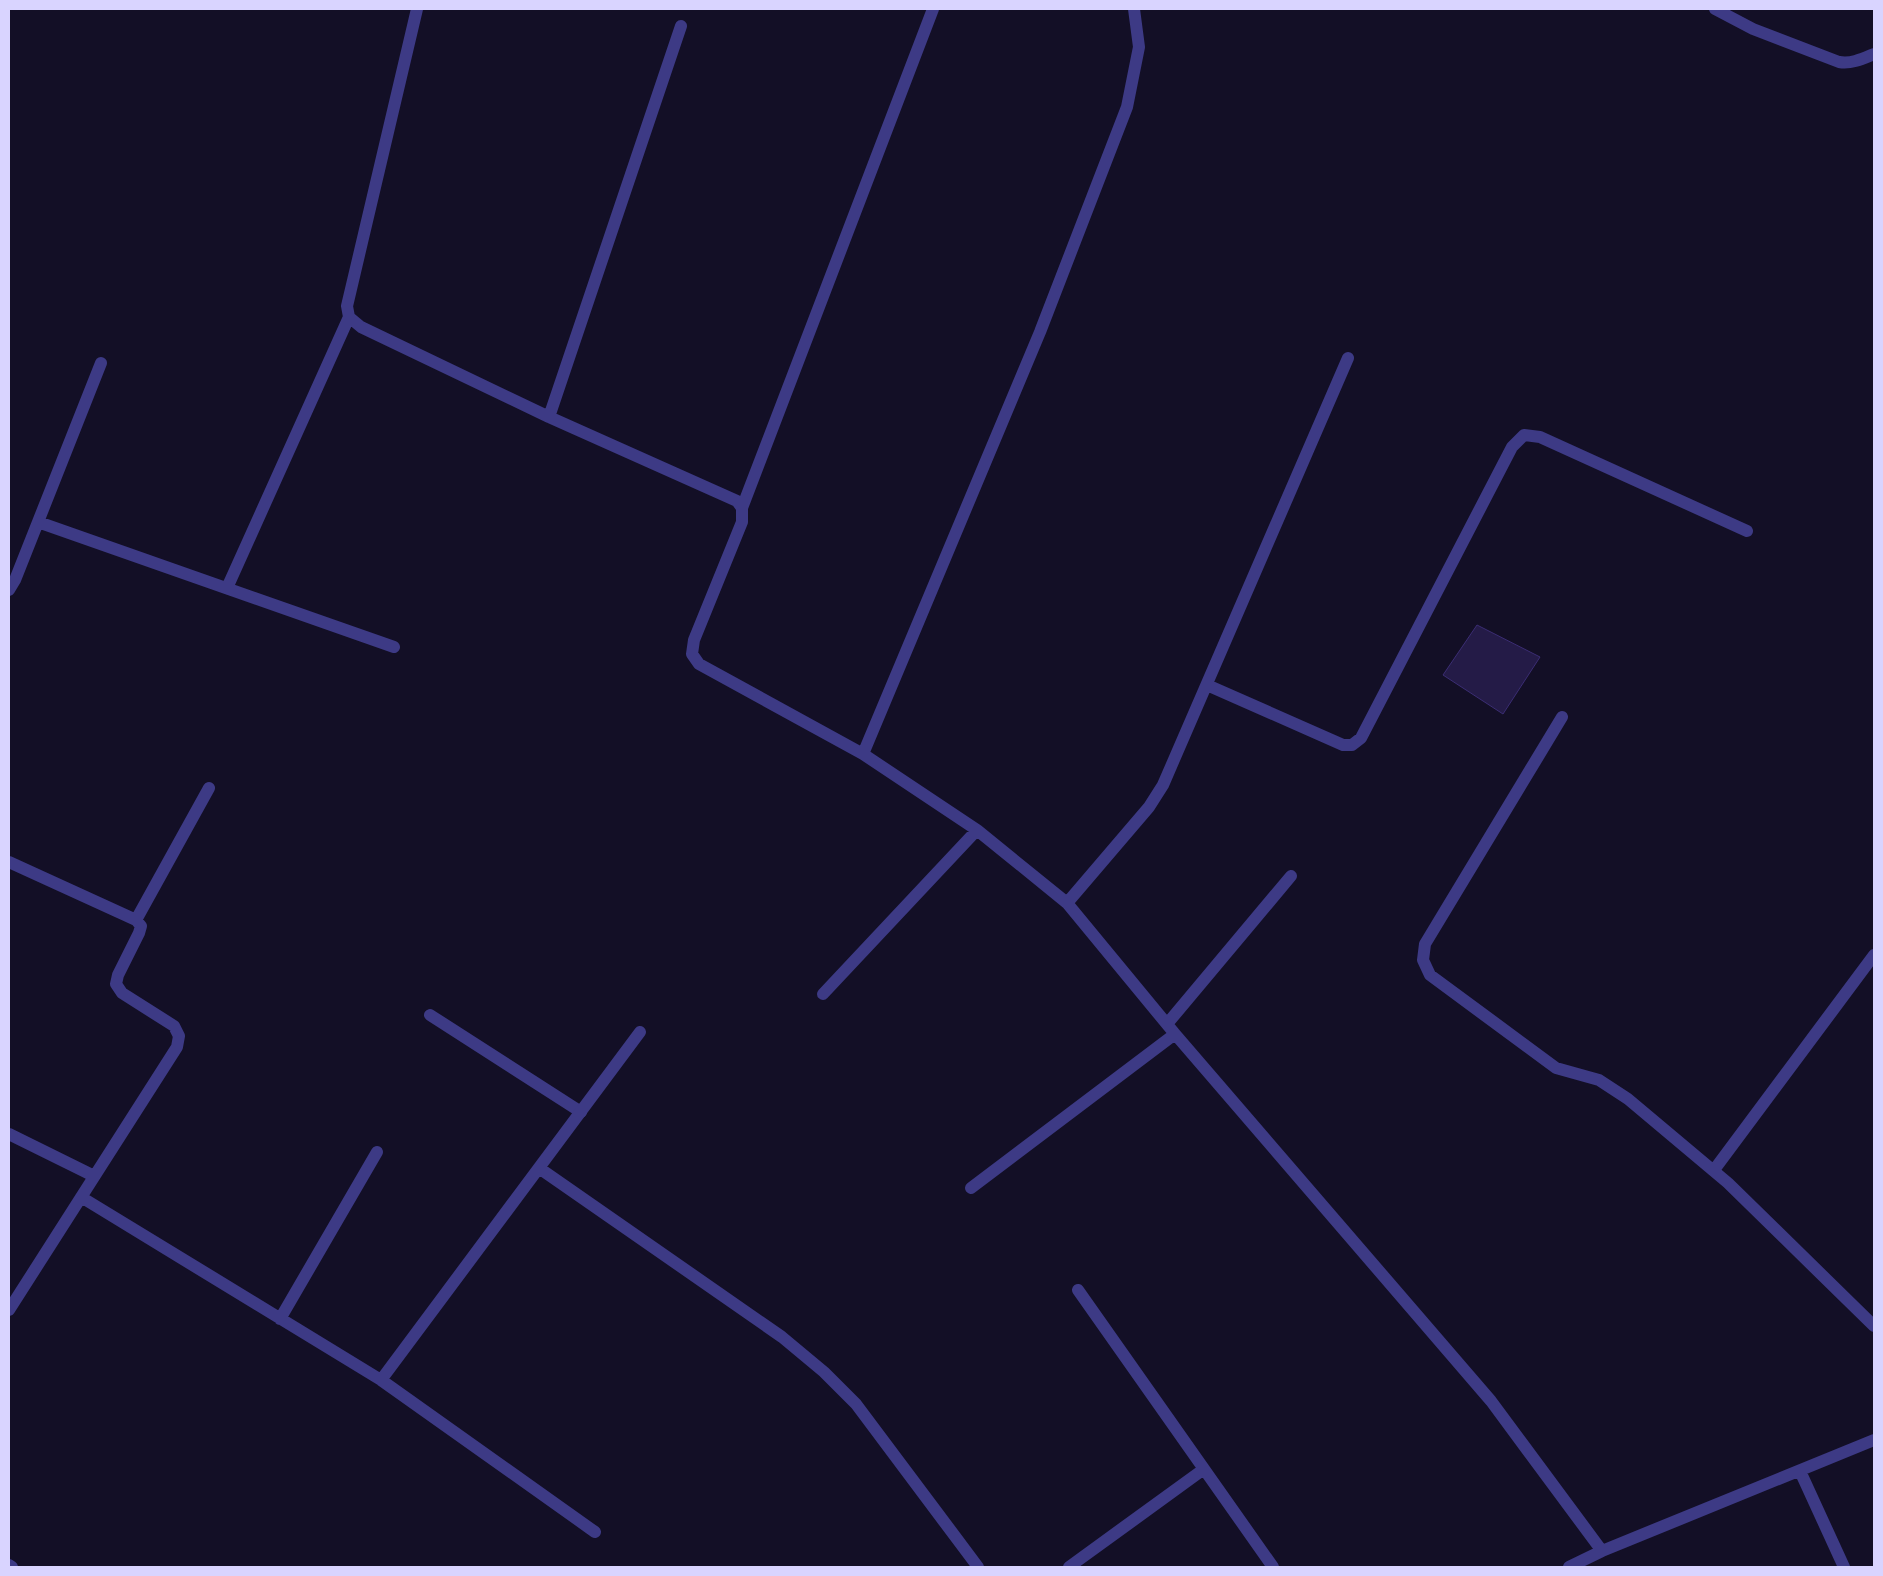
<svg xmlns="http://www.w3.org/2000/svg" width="1883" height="1576" font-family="'IBM Plex Sans',sans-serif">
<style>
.building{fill:#241b47;stroke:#3b2d73}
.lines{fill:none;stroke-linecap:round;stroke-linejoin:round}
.lane{stroke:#3d3a85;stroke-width:12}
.street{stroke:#3d3a85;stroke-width:12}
</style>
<rect width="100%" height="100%" fill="#130f26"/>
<path class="building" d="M1477,625L1540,657L1503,714L1443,675Z"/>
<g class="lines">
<path class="lane" d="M430,1015L581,1112"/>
<path class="street" d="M417,9L347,306L349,317L361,327L549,417L737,501L742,508V522L694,640L692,654L699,664L863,754L977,830L1067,903L1175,1034L1491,1401L1602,1551
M1715,9L1753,29L1839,62C1852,64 1862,59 1874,54
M549,417L681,26
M742,508L933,9
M38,522L394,647
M227,588L349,317
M9,590L15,580L38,522L101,363
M1207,685L1343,745H1352L1361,738L1512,447L1524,435L1540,437L1747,531
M1562,717L1425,944L1423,960L1430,975L1556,1068L1599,1080L1628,1099L1728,1183L1874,1326
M863,754L1040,332L1127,107L1139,47L1134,9
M9,862L136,920L141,926L139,933L118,975L116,984L122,993L174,1026L179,1036L177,1047L9,1310
M1067,903L1149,807L1163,785L1348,358
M136,920L209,788
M823,994L977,830
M1167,1024L1291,876
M9,1134L94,1176
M539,1168L782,1337L824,1372L856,1404L978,1567
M1714,1170L1874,955
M971,1188L1175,1034
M81,1197L381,1380L595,1532
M1078,1290L1273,1567
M280,1319L377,1152
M381,1380L640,1032
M1800,1471L1844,1567
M9,1565L12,1567
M1069,1567L1204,1469
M1569,1567L1602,1551L1874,1440"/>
</g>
<rect width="1883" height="1576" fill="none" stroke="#d9d4ff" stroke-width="20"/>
</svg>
